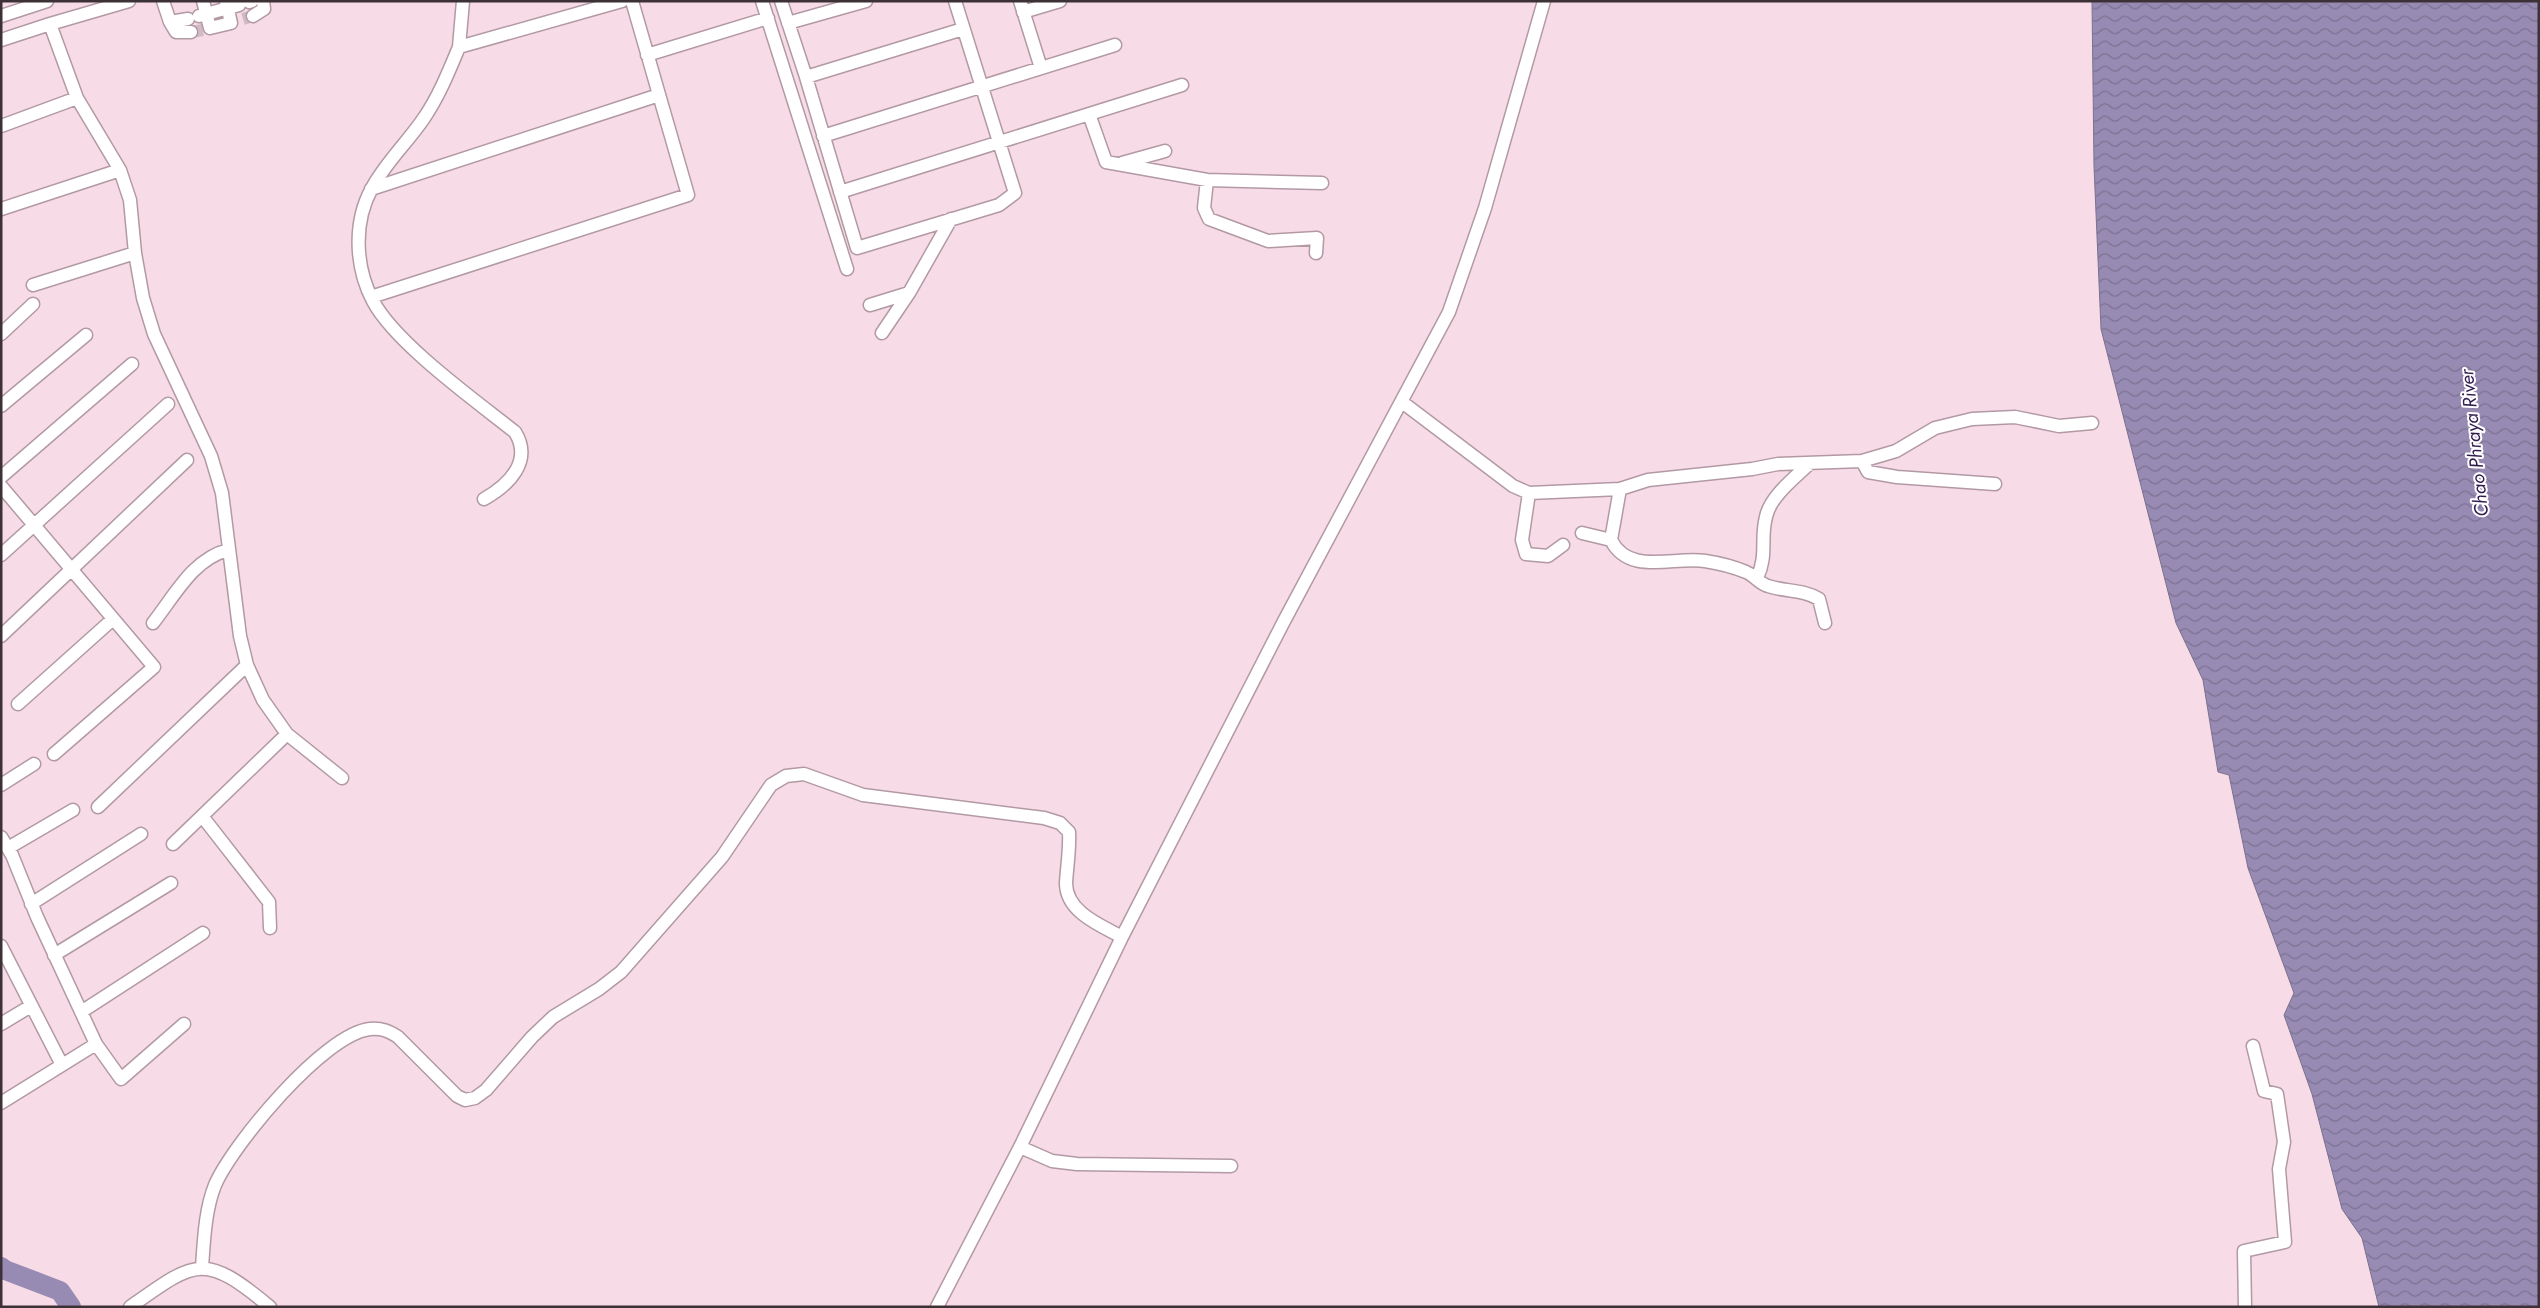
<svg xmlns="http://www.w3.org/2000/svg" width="2540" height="1308" font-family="Jost,sans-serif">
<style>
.water{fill:url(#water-waves);stroke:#7c708e}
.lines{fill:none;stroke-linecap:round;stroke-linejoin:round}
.river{stroke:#978bb3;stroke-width:20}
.street-tunnel{stroke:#d2bac4;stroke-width:12;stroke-dasharray:12 6;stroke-linecap:butt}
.street-casing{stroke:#b299a4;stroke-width:15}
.street{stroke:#fff;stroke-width:12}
.labels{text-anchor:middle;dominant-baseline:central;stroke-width:4;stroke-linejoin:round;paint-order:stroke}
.water-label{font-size:19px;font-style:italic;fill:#311d50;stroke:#fff}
</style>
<defs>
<pattern id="water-waves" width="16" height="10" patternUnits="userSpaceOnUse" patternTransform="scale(1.25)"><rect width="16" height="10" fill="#978bb3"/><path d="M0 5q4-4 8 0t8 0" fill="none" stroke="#7c7292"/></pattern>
</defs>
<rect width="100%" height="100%" fill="#f7dce8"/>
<path class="water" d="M2092,1H2539V1307H2379L2362,1238L2342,1209L2312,1094L2284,1015L2294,993L2248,868L2229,775L2218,772L2203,680L2176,623L2101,329L2094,166Z"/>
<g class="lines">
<path class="river" d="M1,1267L5,1270L60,1291L71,1307"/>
<path class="street-tunnel" d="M243,19L253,16
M191,32L203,30"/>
<defs>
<path id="street" d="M129,1L50,24L77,98L120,170L130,200L135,253L143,298L154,334L211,456L222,493L240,636L247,665L263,700L287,734L342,778
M163,1L170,22
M203,1L210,28L231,23L226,1
M463,1L459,47L622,1
M762,1L847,269
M781,1L806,77L963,29
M1020,1L1041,68
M249,2L252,1
M1023,12L1060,1
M1,16L47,1
M199,16L239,5
M253,16L264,9L263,1
M188,19L170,22L176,32H191
M788,23L866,1
M1,40L50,24
M459,47C449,71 439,96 424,118C407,143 386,162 372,188C353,222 355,267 373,301C395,343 476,401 515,432C533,461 509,485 484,499
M647,55L768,18
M806,77L857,248L999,205L1015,193L955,1
M1089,114L1106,162L1207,180L1322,183
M1,126L77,98
M823,136L1115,45
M1122,163L1165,151
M1207,180L1204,208L1209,219L1268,241L1317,238L1316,253
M371,189L659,95
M840,192L1182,85
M1,209L120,170
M33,285L135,253
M371,297L688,195L632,1
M870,305L909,293
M882,333L909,293L951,219
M1,334L33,304
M1402,402L1513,486L1529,493L1620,489L1648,480L1752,469L1778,464L1862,461L1896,451L1935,428L1972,419L2015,417L2059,426L2092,423
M1,406L86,335
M1862,461L1868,472L1897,477L1995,484
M1,477L132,364
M1,486L154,667L54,754
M1529,493L1522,540L1526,554L1548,556L1563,545
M1582,533L1611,540L1620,489
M1611,540C1629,576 1674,556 1705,561C1718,563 1734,567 1746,572C1754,575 1760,584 1768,586C1786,592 1802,589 1819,599L1825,623
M1,555L168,404
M1757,578C1768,555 1760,539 1766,517C1770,496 1796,477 1810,463
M153,623C175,595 193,559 228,550
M1,636L187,460
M18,704L113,619
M1,785L34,764
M98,807L247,665
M202,816L269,902L270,928
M1,837L12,855L37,917L96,1044L121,1079L184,1024
M173,844L287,734
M8,848L73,810
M31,904L141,834
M1,946L62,1065
M54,955L171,883
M81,1012L203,933
M1,1024L31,1006
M1,1103L96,1044
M1020,1147L1052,1161L1077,1164L1231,1166
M202,1267C204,1240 205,1210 215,1185C233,1144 324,1034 370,1029C382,1028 389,1031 398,1037L457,1096L465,1100L475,1098L486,1090L532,1037L553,1017L599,989L621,972L722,857L771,785L786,776L804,774L863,795L1044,818L1060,823L1069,832C1070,849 1067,866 1066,883C1066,912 1100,925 1122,937
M130,1307C196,1260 204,1252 270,1307
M937,1307L1020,1147L1122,937L1283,623L1449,312L1485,208L1544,1
M2245,1307L2244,1251L2285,1242L2279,1169L2284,1142L2277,1094L2264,1091L2253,1046"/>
</defs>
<use href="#street" class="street-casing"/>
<use href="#street" class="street"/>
</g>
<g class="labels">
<g class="water-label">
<text transform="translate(2474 443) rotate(-96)">Chao Phraya River</text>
</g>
</g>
<rect width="2540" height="1308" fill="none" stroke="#3c3136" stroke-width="5"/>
</svg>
